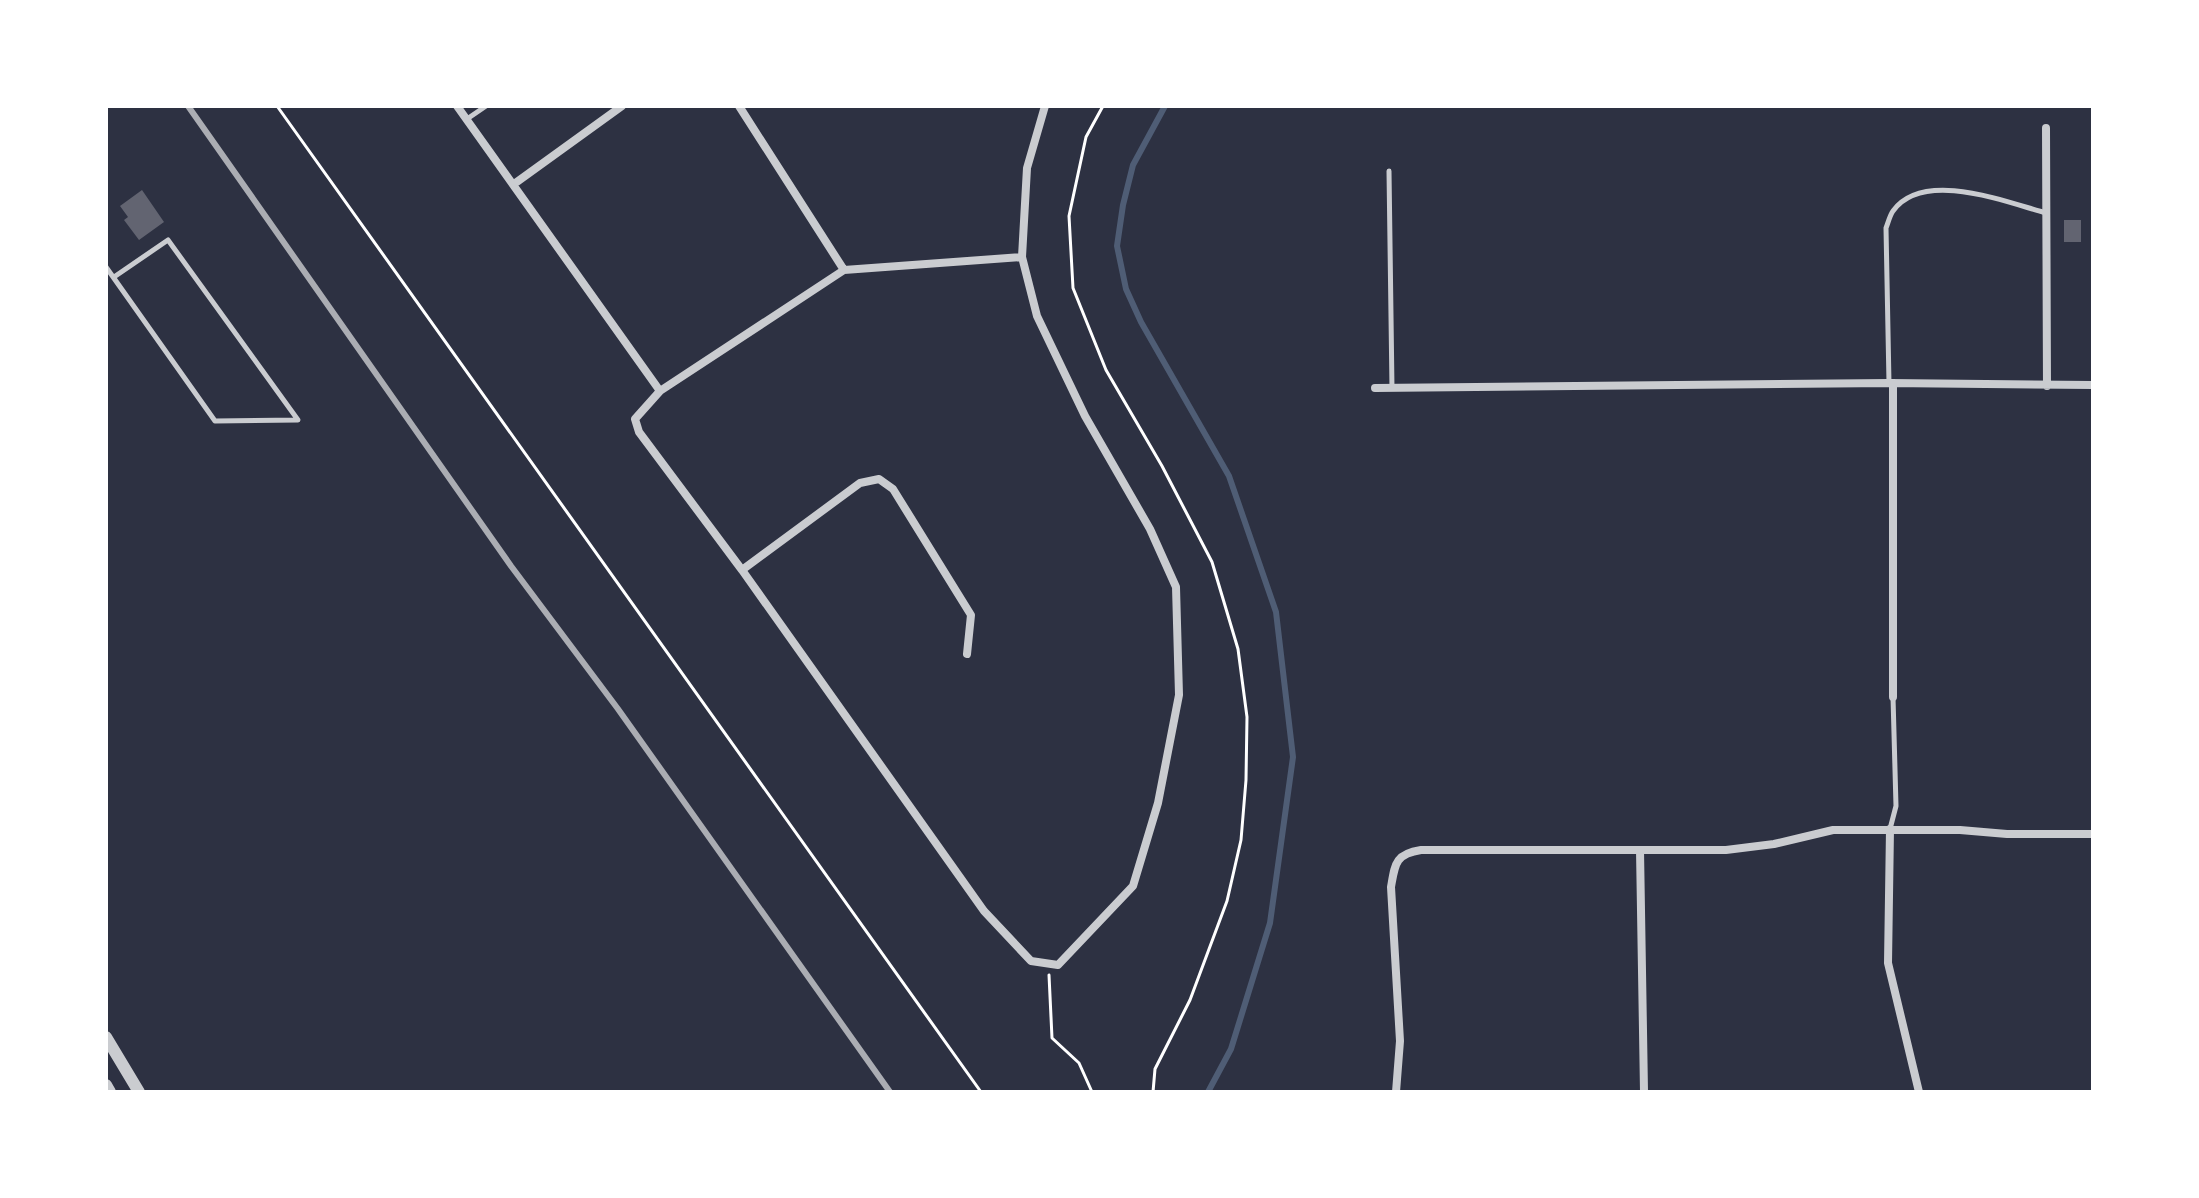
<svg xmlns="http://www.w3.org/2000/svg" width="2199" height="1198" font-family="'IBM Plex Sans',sans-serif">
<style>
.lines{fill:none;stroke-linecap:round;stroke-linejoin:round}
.stream{stroke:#4f5d75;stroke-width:6}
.building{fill:#626471}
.path{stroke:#fff;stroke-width:3}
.service{stroke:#caccd0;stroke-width:5}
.minor{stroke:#caccd0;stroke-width:8}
.tertiary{stroke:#caccd0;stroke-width:12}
.rail{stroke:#abadb3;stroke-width:6}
</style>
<rect width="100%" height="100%" fill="#2d3142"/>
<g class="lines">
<path class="stream" d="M1165,106L1133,165L1123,205L1117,246L1126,289L1141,322L1229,476L1276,612L1293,757L1270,923L1231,1049L1208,1092"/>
</g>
<path class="building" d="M142,190L164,222L139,240L124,220L128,217L120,206Z
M2064,220H2081V242H2064Z"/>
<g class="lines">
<path class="path" d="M277,106L981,1092
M1103,106L1086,137L1069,216L1073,288L1106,370L1162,466L1212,562L1238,649L1247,717L1246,780L1241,840L1227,901L1190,1000L1155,1069L1153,1092
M1049,975L1052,1038L1079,1063L1092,1092"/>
<path class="service" d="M467,119L486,106
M1389,171L1392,388
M106,267L215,421L298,420L168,240L114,277
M1889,383L1886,228C1888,223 1890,215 1893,211C1923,169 2006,202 2046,213
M1890,829L1896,806L1893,697"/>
<path class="minor" d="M457,106L660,391L844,270L1022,257L1027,168L1045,106
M739,106L844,270
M2046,128L2047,386
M514,184L622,106
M1375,388L1889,383L2093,385
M660,391L635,419L639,432L742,570L984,911L1031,961L1058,965L1133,886L1158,803L1179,695L1176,587L1150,529L1085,416L1037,316L1022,257
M742,570L860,483L879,479L893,489L971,615L967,654
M1893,697V383
M1890,829L1888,963L1919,1092
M1640,850L1644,1091
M1396,1092L1400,1041L1391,887C1395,864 1395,854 1421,850H1726L1774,844L1833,830H1960L2007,834H2093"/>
<path class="tertiary" d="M106,1037L139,1092
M106,1085L110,1092"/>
<path class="rail" d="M188,106L511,566L618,709L890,1092"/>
</g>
<rect width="2199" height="1198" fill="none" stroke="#ffffff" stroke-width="216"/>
</svg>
